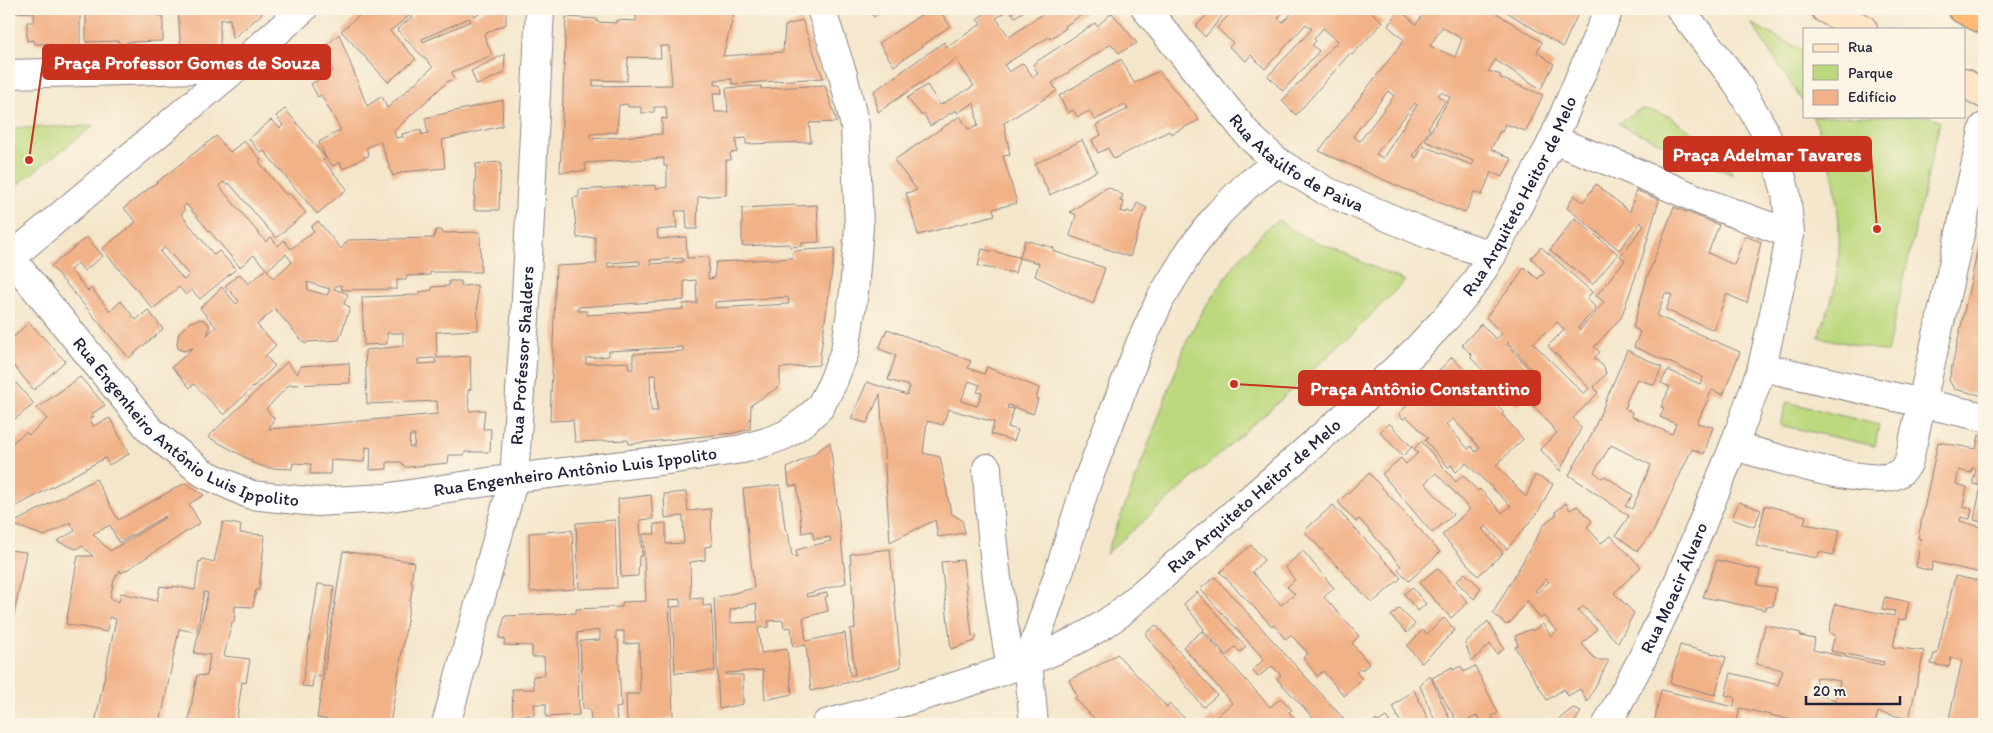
<svg xmlns="http://www.w3.org/2000/svg" width="1993" height="733" font-family="Itim,sans-serif">
<style>
.green{fill:#bcd87d;stroke:#6f7d5c}
.building{fill:#f2b288;fill-rule:evenodd}
.lines{fill:none;stroke-linecap:round;stroke-linejoin:round}
.minor-casing{stroke:#8b8483;stroke-width:30}
.tertiary-casing{stroke:#8b8483;stroke-width:30}
.secondary-casing{stroke:#8b8483;stroke-width:30}
.trunk-casing{stroke:#8b8483;stroke-width:30}
.minor{stroke:#fff;stroke-width:28}
.tertiary{stroke:#fff;stroke-width:28}
.secondary{stroke:#ffe4c6;stroke-width:28}
.trunk{stroke:#febb71;stroke-width:28}
.labels{text-anchor:middle;dominant-baseline:central;stroke-width:4;stroke-linejoin:round;paint-order:stroke}
.street-label{font-size:18px;fill:#22223b;stroke:#fcf5e5}
.leader{fill:none;stroke:#c8321e;stroke-width:2}
.callout-dot{fill:#c8321e;stroke:#fcf5e5;stroke-width:2}
.callout{fill:#c8321e;stroke:#c8321e;stroke-width:2}
.callout-label{font-size:19px;text-anchor:middle;font-weight:bold;fill:#fff}
</style>
<rect width="100%" height="100%" fill="#fcf5e5"/>
<filter id="ink" filterUnits="userSpaceOnUse"><feTurbulence type="fractalNoise" baseFrequency=".02" numOctaves="2"/><feDisplacementMap in="SourceGraphic" scale="10" xChannelSelector="R" yChannelSelector="G"/><feConvolveMatrix kernelMatrix="1 2 1 2 8 2 1 2 1" color-interpolation-filters="sRGB"/></filter>
<filter id="wash" filterUnits="userSpaceOnUse"><feTurbulence type="fractalNoise" baseFrequency=".0096" numOctaves="4" result="noise"/><feDisplacementMap in="SourceGraphic" scale="20" xChannelSelector="R" yChannelSelector="G"/><feGaussianBlur stdDeviation="1.12" result="paint"/><feColorMatrix in="noise" values="0 0 0 0 0 0 0 0 0 0 0 0 0 0 0 0 0 1.4 0 .05"/><feComposite in="paint" operator="in"/></filter>
<g filter="url(#wash)">
<rect width="100%" height="100%" fill="#f4e6cb"/>
<path class="green" d="M1752,24L1804,51V104Z
M1645,109L1669,116L1696,135L1727,162L1733,175L1618,124L1636,111Z
M1812,116H1930L1940,122L1887,352L1818,337C1824,320 1832,303 1835,286C1845,234 1837,162 1812,116Z
M93,126L9,191V128Z
M1278,220L1301,235L1405,281L1359,327L1274,406L1106,554L1136,478L1187,340L1205,307L1235,264L1266,229Z
M1787,402L1879,425L1875,446L1780,425Z"/>
<g id="blocks">
<path class="building" d="M9,9H80V52L51,53V44H35L34,40L27,41V22H34V12L9,13Z
M86,9H157V16H163V41L127,42V56H118L119,41L86,42Z
M178,9H262V14L232,39L230,19L220,20V50L181,53Z
M367,9H405L407,11L406,13L409,16L390,31L416,59L388,82L341,31Z
M416,9H426L429,13L432,11L430,9H469L475,16L487,10V9H506V24L484,34L492,55L452,72L454,78L447,82L394,131L396,138L403,137L402,134L421,130L422,135L428,133L425,118L503,100L502,126L442,140L445,168L403,172L393,176L380,141L366,148L369,155L343,169L340,162L333,166L326,158L319,142L341,130L321,95L318,97L311,84L333,71L325,47L339,34L367,106L382,96L387,108L433,67L397,30L419,11ZM469,18L471,21L423,42L422,39Z
M586,9H735L723,56L783,52L785,26L802,20L823,78L732,84V79L715,80V85H721L722,93H713L715,112H728L726,88L761,86V89L825,85L837,122L809,123L811,142L746,144V138L736,139L737,152L730,153L731,160H726V195L698,197L697,229H687L686,211H675L677,228L657,230L658,239L686,237L687,258L709,257L708,279L714,278L716,262L793,258V251L835,248L819,365L780,368V386L751,405L750,429L734,433L629,444L628,440L575,442L573,420L550,421L556,266L597,264L595,237L577,238L573,198L579,197V190L656,185V189L667,187V166H664V158L585,163L586,171L560,172L566,17L597,19V22L616,23V20L636,21V14L586,12ZM660,46H669L672,85L593,86V80L627,81L628,57L661,58ZM627,104L628,107H641V113L654,112V107H666L667,119L662,118V134L590,139V134L617,132L619,105ZM683,258V262L651,264L650,260ZM640,261V265L608,267L607,263ZM696,280L697,303L683,304V309L587,315V311H578V307L684,300V281ZM788,297L789,304L715,308V302ZM683,347V351L633,354V369H629L628,362L586,364V358L609,356V351ZM650,375H656L658,411H651Z
M868,9H885L874,17Z
M934,9H939L950,26L894,66L879,43L924,13L925,15Z
M991,9H1027L1015,17L1010,9L996,18L1009,37L1050,9H1090L1065,26L1066,28L1050,39L1049,37L1004,65L1009,72L1023,63L1033,77L1038,74L1033,64L1095,23L1097,26L1112,13L1137,43L1119,53L1111,44L1052,83L1057,91L1004,123L1010,155L1003,156L1017,203L993,209L995,215L918,235L906,193L917,190L894,160L960,116L968,129L978,126L974,103L957,113L956,110L930,126L924,114L922,116L907,98L927,85L940,105L974,86L956,59L878,112L874,91L944,42L947,47L981,24L977,19Z
M1204,9H1228L1205,37L1196,26L1209,13Z
M1234,9H1281L1284,12L1278,18L1283,22L1296,9H1368L1383,22L1352,55L1350,53L1296,115L1282,101L1338,41L1323,28L1314,39L1316,41L1312,45L1319,51L1283,91L1268,76L1312,29L1306,24L1265,69L1251,55L1246,61L1229,47L1233,43L1217,28Z
M1413,9H1490L1542,42L1537,52L1554,64L1541,89L1495,60L1488,71L1501,75L1500,78L1543,95L1526,131L1505,124L1502,132L1500,131L1491,149L1512,159L1502,177L1491,172L1482,195L1474,192L1465,213L1400,187L1319,151L1404,40L1388,26L1399,10L1416,24L1423,15ZM1442,27L1462,39L1455,57L1430,46ZM1388,91L1394,96L1360,141L1353,136ZM1441,92L1450,97L1425,141L1474,161L1472,165L1423,146L1416,158L1413,156L1430,129L1428,128L1445,101L1438,96ZM1415,103L1417,105L1383,158L1376,154Z
M1502,9H1580L1563,47Z
M505,54L504,73L477,85L471,71Z
M1121,59L1134,83L1159,71L1199,120L1171,134L1169,131L1114,159L1108,148L1098,153L1092,140L1101,135L1096,125L1128,109L1125,104L1095,120L1089,111L1078,117L1073,110L1068,113L1059,96Z
M285,109L326,158L323,160L347,189L317,214L264,151L261,153L249,139L271,120L280,128L283,125L276,116Z
M216,136L230,152L244,141L261,160L259,162L286,195L289,193L306,213L276,238L229,183L227,185L223,182L219,186L266,242L271,237L278,246L284,240L291,249L314,231L311,227L318,221L341,249L348,240L434,238L436,230H442V233L480,232L481,272H430V275L407,276L406,280H397V289L342,290L341,285L336,286L334,289L348,294L344,304L350,307L339,340L308,342L305,344L275,309L257,325L276,345L265,356L275,366L224,415L194,384L190,388L172,367L193,348L184,351L178,349L177,342L179,333L190,322L202,319L209,324V330L207,335L216,327L200,308L222,287L236,304L239,301L225,286L240,274L248,284L266,269L254,255L240,267L186,204L183,208L185,210L181,214L214,255L219,251L236,269L200,299L192,290L186,295L179,287L153,309L102,249L136,222L124,208ZM165,247L189,275L184,280L160,252ZM286,254L292,262L273,278L267,270ZM307,282L330,289L327,295L308,290Z
M1082,140L1097,171L1050,195L1035,164Z
M501,162L499,210H474L476,164Z
M1596,184L1630,212L1636,190L1659,200L1642,258L1621,318L1594,347L1600,352L1594,358L1604,367L1606,374L1594,387L1598,393L1573,418L1581,428L1560,471L1540,449L1557,433L1527,398L1517,406L1471,358L1472,355L1462,345L1481,324L1496,339L1502,334L1486,317L1517,279L1524,267L1538,279L1541,275L1542,276L1545,272L1531,258L1541,247L1592,292L1587,298L1596,308L1578,328L1580,330L1604,302L1596,296L1625,260L1620,256L1644,226L1641,222L1619,250L1567,208L1574,195L1583,202ZM1557,322L1564,330L1548,346L1589,388L1584,394L1533,343ZM1508,342L1538,377L1520,392L1517,388L1532,373L1507,344Z
M1108,187L1123,195L1120,201L1124,202L1121,211L1126,213L1127,211L1133,213L1137,203L1147,208L1142,219L1130,257L1070,236L1076,215L1070,212Z
M796,205V206L817,205L819,242L802,243V246L790,247V244L742,246V208Z
M1674,207L1719,225L1708,253L1734,265L1745,236L1761,242L1747,303L1726,294L1714,330L1666,310L1672,295L1665,293L1657,316L1740,352L1723,395L1712,390L1697,423L1713,427L1704,454L1692,449L1653,532L1637,551L1616,535L1629,516L1569,475L1591,436L1627,350L1662,367L1654,385L1637,379L1626,402L1627,403L1625,409L1632,412L1631,416L1672,434L1676,424L1660,417L1664,408L1661,407L1670,387L1661,383L1668,370L1700,384L1703,377L1634,347L1640,332L1633,327L1647,278ZM1611,445L1651,465L1632,509L1625,506L1633,495L1605,476L1602,478L1594,472Z
M1575,218L1618,254L1593,284L1550,250Z
M1983,226H1984V396L1954,389L1949,380Z
M87,237L103,256L84,271L78,263L70,270L71,271L88,291L91,288L110,311L121,301L136,320L148,310L163,329L129,358L51,266Z
M1025,240L1054,248L1053,251L1105,268L1093,304L1035,276L1039,263L1019,258L1015,273L978,266L982,249L1020,257Z
M449,281H461V286L477,285L478,330L436,332L437,358L470,356L471,389L468,390L469,411L485,410L483,429H491L490,452H465L464,455H449L448,463L408,467H405L401,462H387V469L370,470L371,448L366,447L364,462L331,460L330,474H310L311,464L293,463L292,469L269,468L252,463V461L208,437L287,362L297,374L301,366L349,363L350,383L289,385L266,409L274,418L269,429L438,414L437,401L367,404L365,350L403,346V333H387V344L364,345L362,297L418,295L419,292L432,290V287L449,286ZM435,358L436,363L418,364V359ZM410,435H415L414,447H409Z
M29,322L65,361L34,390L9,360V342Z
M887,329L971,361L968,368L984,374L987,367L1039,388L1036,399H1038L1033,414L1008,405L1007,408L1014,409L1008,427L1018,430L1014,441L991,434L994,422L948,409L943,425L927,421L923,453L940,457L951,513L962,520L965,533L938,537L935,520L890,542L880,394L867,423L851,419L867,382L907,395L910,386L888,380L896,355L879,349ZM969,381L980,385L977,392L982,393L977,406L961,401Z
M1452,357L1504,412L1502,414L1523,439L1496,465L1526,497L1535,475L1553,484L1538,512L1507,549L1486,526L1482,529L1503,553L1478,576L1442,535L1470,509L1436,473L1425,483L1453,515L1432,533L1382,474L1401,458L1406,464L1418,453L1414,449L1421,441L1456,482L1463,475L1478,491L1480,489L1502,513L1511,506L1466,463L1456,472L1451,465L1448,467L1425,440L1428,438L1407,417L1403,419L1399,414ZM1453,419L1480,448L1476,452L1471,446L1468,449L1446,424Z
M9,375L34,404L15,419L9,411Z
M80,377L105,405L92,414L94,417L90,418L93,426L110,418L129,454L109,465L105,458L15,507L9,493V437L13,442L26,432L29,435L47,419L37,408Z
M1389,423L1412,447L1403,456L1380,432Z
M1979,435L1984,437V523L1974,520L1981,486L1973,484V482L1976,469L1972,468L1971,473L1959,470L1956,484L1967,487L1963,507L1972,509L1970,519L1961,517L1960,521L1984,528V575L1981,574V573L1933,562L1931,571L1916,567L1921,539L1918,538L1938,442L1976,449Z
M830,442L846,583L806,594L807,597L827,593L828,596L825,597L828,611L803,618L806,641L845,633L850,675H855L850,629L855,628L850,554L890,549L901,667L854,681L811,691L806,645L793,647L791,627L784,628L783,620L768,621L769,627L758,628L761,653L787,649L792,694L765,700L763,670L726,673V675H743V704L719,709L714,598L754,588L743,489L780,485L785,529L788,532L792,556L797,557L796,550L831,541L830,537L814,539L812,531L802,533L797,485L789,486L787,468L812,455ZM756,603L758,622L730,623V610Z
M1369,473L1440,552L1409,581L1398,569L1401,566L1359,519L1356,522L1338,502Z
M96,479L118,520L185,483L204,495L189,504L200,523L125,571L121,573L120,570L114,580L110,598L119,602L121,593L157,601L160,586L173,588V586L195,590L199,561L201,562L202,559L214,562L223,522L241,525L240,533L265,535L259,590H256L253,607L235,606L234,623L232,622L224,656L250,659L246,683L242,682L236,724H188L197,675L207,676L210,655L194,653L208,593L204,592L197,632L179,629L160,724H95L116,619L109,617L107,632L66,624L78,556H93L82,546L76,549L57,541L75,531L70,522L45,536L11,524ZM165,516L166,517L110,551L93,534L110,525L119,543Z
M686,492L688,511L711,509L712,546L705,547V560L690,562L691,599L703,598V606L711,605L715,671L675,673L672,607L681,606V599L669,600L673,717L642,724H627L626,694H640L639,643L624,644V631H616V639H618L621,707L616,708L617,724H591L590,709H583L580,641L600,640V630L577,633L579,715L546,717V704H534V715L513,716L512,689H534L533,676L545,675L544,657H532V646L504,645L505,639L499,638L505,616L576,613V609L622,607V602L646,601L643,534H655L654,524L666,523V544L684,543L683,516L665,518L664,494Z
M651,495L653,519L640,520L642,556H639L638,576L621,577L618,499Z
M1739,502L1761,510L1754,527L1732,519Z
M1566,503L1570,510L1577,506L1592,521L1587,527L1601,543L1611,536L1641,567L1614,593L1634,613L1618,643L1583,606L1578,611L1597,629L1582,644L1596,660H1609L1587,702L1580,689L1568,696L1564,689L1547,700L1515,647L1518,646L1515,636L1531,629L1532,631L1543,624L1551,636L1557,631L1544,616L1540,619L1527,600L1511,622L1506,625L1493,613L1545,523L1557,514L1555,512ZM1546,579L1549,582L1537,593L1535,591Z
M1333,505L1401,578L1372,603L1304,531Z
M1765,505L1806,516L1804,524L1840,530L1833,555L1819,552L1818,558L1756,546Z
M615,520L617,588L579,589L576,523Z
M572,530L575,589L530,592L529,533Z
M1251,545L1264,560L1252,572L1281,605L1295,594L1287,587L1295,580L1285,567L1303,551L1334,588L1324,597L1359,636L1352,643L1369,664L1362,670L1361,668L1356,672L1362,679L1344,696L1323,671L1317,676L1303,658L1308,653L1291,635L1285,639L1274,625L1272,626L1220,572Z
M9,550L26,552L14,615L9,614Z
M343,551L414,562L411,583L413,584L390,724H355L317,718Z
M963,560L972,636L977,635L975,641L951,649L941,562Z
M1717,560L1760,570L1757,585L1776,588L1773,606L1766,607V610L1703,597Z
M1437,568L1468,602L1451,618L1419,583Z
M1465,573L1481,588L1474,599L1456,581Z
M1955,576L1984,582V724H1948L1962,660L1951,658L1949,667L1931,664L1934,654H1937Z
M1215,577L1344,719L1337,724H1319L1277,679L1281,675L1272,666L1258,677L1253,670L1264,659L1200,589Z
M318,584L334,586L321,677L313,675L312,687L302,686Z
M1412,587L1426,604L1418,611L1404,594Z
M1197,592L1246,647L1240,652L1235,647L1227,656L1203,630L1204,629L1184,604Z
M1885,597L1909,602L1905,620L1899,619L1893,647L1924,651L1909,719L1878,712L1875,724H1801V722L1740,708L1736,724H1654L1661,690L1734,707L1735,697L1725,695L1731,673L1778,685L1783,670L1756,664L1765,625L1801,633L1800,636L1815,639L1813,650L1883,665L1884,662L1831,651L1835,635L1829,632L1835,604L1894,616L1895,611L1882,609ZM1816,677L1840,681L1836,700L1814,694Z
M1399,608L1415,624L1407,633L1391,616Z
M1444,618L1455,630L1422,663L1407,646L1423,630L1427,634Z
M1488,621L1504,649L1497,654L1490,644L1472,661L1465,643Z
M1156,625L1217,695L1203,707L1145,634Z
M1202,631L1270,707L1281,698L1292,710L1289,712L1300,724H1285L1284,722L1281,724H1203L1211,716L1214,719L1232,703L1183,647Z
M1680,645L1726,657L1715,695L1670,683Z
M1117,654L1167,707L1169,704L1191,724H1099L1075,698L1077,696L1069,680L1099,665Z
M1461,666L1464,672L1475,666L1498,713L1492,716L1496,724H1471L1480,720L1477,716L1458,724L1432,678L1452,667L1453,670Z
M1430,676L1452,724H1401L1393,706L1414,690L1430,723L1435,721L1420,686Z
M1573,708L1581,712L1573,724H1562L1559,719Z
M1386,717L1391,724H1370L1376,720L1378,722Z
M981,718L983,724H963Z"/>
</g>
</g>
<g filter="url(#ink)">
<use href="#blocks" fill-opacity="0" stroke="#8b8483" stroke-width="1"/>
<g class="lines">
<defs>
<g id="minor">
<path id="s1" d="M1146,9L1250,137L1278,162L1326,191L1430,235L1492,255"/>
<path d="M9,74L236,68"/>
<path d="M1553,140L1621,166L1704,202L1790,234"/>
<path id="s2" d="M10,257L150,430L203,473L251,495L316,502L384,498L514,478L675,459L742,449L766,442L785,435L805,421L820,407L832,384L845,351L854,292L859,226L855,126L843,75L821,9"/>
<path d="M9,259L236,68L303,9"/>
<path d="M1762,367L1984,417"/>
<path d="M1734,446C1768,455 1864,487 1893,476C1900,474 1904,469 1908,464L1984,127"/>
<path d="M987,468C990,536 999,601 1011,668"/>
<path id="s3" d="M446,724L514,478L525,319L540,9"/>
<path d="M1034,724L1028,662L1058,575L1087,482L1140,344L1161,298L1191,249L1219,213L1245,187L1278,162"/>
<path id="s4" d="M1607,724L1640,663L1674,592L1734,446L1762,367L1785,264L1790,234L1786,193L1778,164L1763,128L1735,80L1680,9"/>
</g>
<g id="tertiary">
<path id="s5" d="M826,724C883,708 941,692 997,673C1041,657 1081,642 1119,614L1352,410L1415,351L1446,318L1474,284L1492,255L1553,140L1609,9"/>
</g>
<path id="secondary" d="M1825,9L1863,29
M1964,83L1984,94"/>
<path id="trunk" d="M1962,9L1984,20"/>
</defs>
<use href="#minor" class="minor-casing"/>
<use href="#tertiary" class="tertiary-casing"/>
<use href="#secondary" class="secondary-casing"/>
<use href="#trunk" class="trunk-casing"/>
<use href="#minor" class="minor"/>
<use href="#tertiary" class="tertiary"/>
<use href="#secondary" class="secondary"/>
<use href="#trunk" class="trunk"/>
</g>
</g>
<g class="labels">
<g class="street-label">
<text stroke="none"><textPath href="#s1" startOffset="218">Rua Ataúlfo de Paiva</textPath></text>
<text stroke="none"><textPath href="#s5" startOffset="899">Rua Arquiteto Heitor de Melo</textPath></text>
<text stroke="none"><textPath href="#s3" startOffset="378">Rua Professor Shalders</textPath></text>
<text stroke="none"><textPath href="#s2" startOffset="249">Rua Engenheiro Antônio Luis Ippolito</textPath></text>
<text stroke="none"><textPath href="#s2" startOffset="670">Rua Engenheiro Antônio Luis Ippolito</textPath></text>
<text stroke="none"><textPath href="#s5" startOffset="494">Rua Arquiteto Heitor de Melo</textPath></text>
<text stroke="none"><textPath href="#s4" startOffset="152">Rua Moacir Álvaro</textPath></text>
</g>
</g>
<path class="leader" d="M29 160L43 62M1877 229L1871 154M1234 384L1299 388"/>
<g class="callout-dot">
<circle cx="29" cy="160" r="5"/>
<circle cx="1877" cy="229" r="5"/>
<circle cx="1234" cy="384" r="5"/>
</g>
<g class="callout">
<rect x="43" y="45" width="287" height="34" rx="5"/>
<rect x="1664" y="137" width="207" height="34" rx="5"/>
<rect x="1299" y="371" width="241" height="34" rx="5"/>
</g>
<g class="callout-label">
<text x="187" y="69">Praça Professor Gomes de Souza</text>
<text x="1767" y="161">Praça Adelmar Tavares</text>
<text x="1420" y="395">Praça Antônio Constantino</text>
</g>
<rect width="1993" height="733" fill="none" stroke="#fcf5e5" stroke-width="30"/>
<rect x="1803" y="28" width="162" height="90" fill="#fcf5e5" stroke="#a5a1a1"/>
<rect x="1813" y="44" width="25" height="8" fill="#ffe4c6" stroke="#a5a1a1"/>
<text x="1848" y="52" font-size="15" fill="#22223b">Rua</text>
<rect x="1813" y="65" width="25" height="15" fill="#bcd87d" stroke="#a5a1a1"/>
<text x="1848" y="78" font-size="15" fill="#22223b">Parque</text>
<rect x="1813" y="90" width="25" height="15" fill="#f2b288" stroke="#a5a1a1"/>
<text x="1848" y="102" font-size="15" fill="#22223b">Edifício</text>
<path d="M1806 696v8h94v-8" fill="none" stroke="#22223b" stroke-width="2.5"/>
<text x="1813" y="696" font-size="15" fill="#22223b" stroke="#fcf5e5" stroke-width="4" paint-order="stroke">20 m</text>
</svg>
